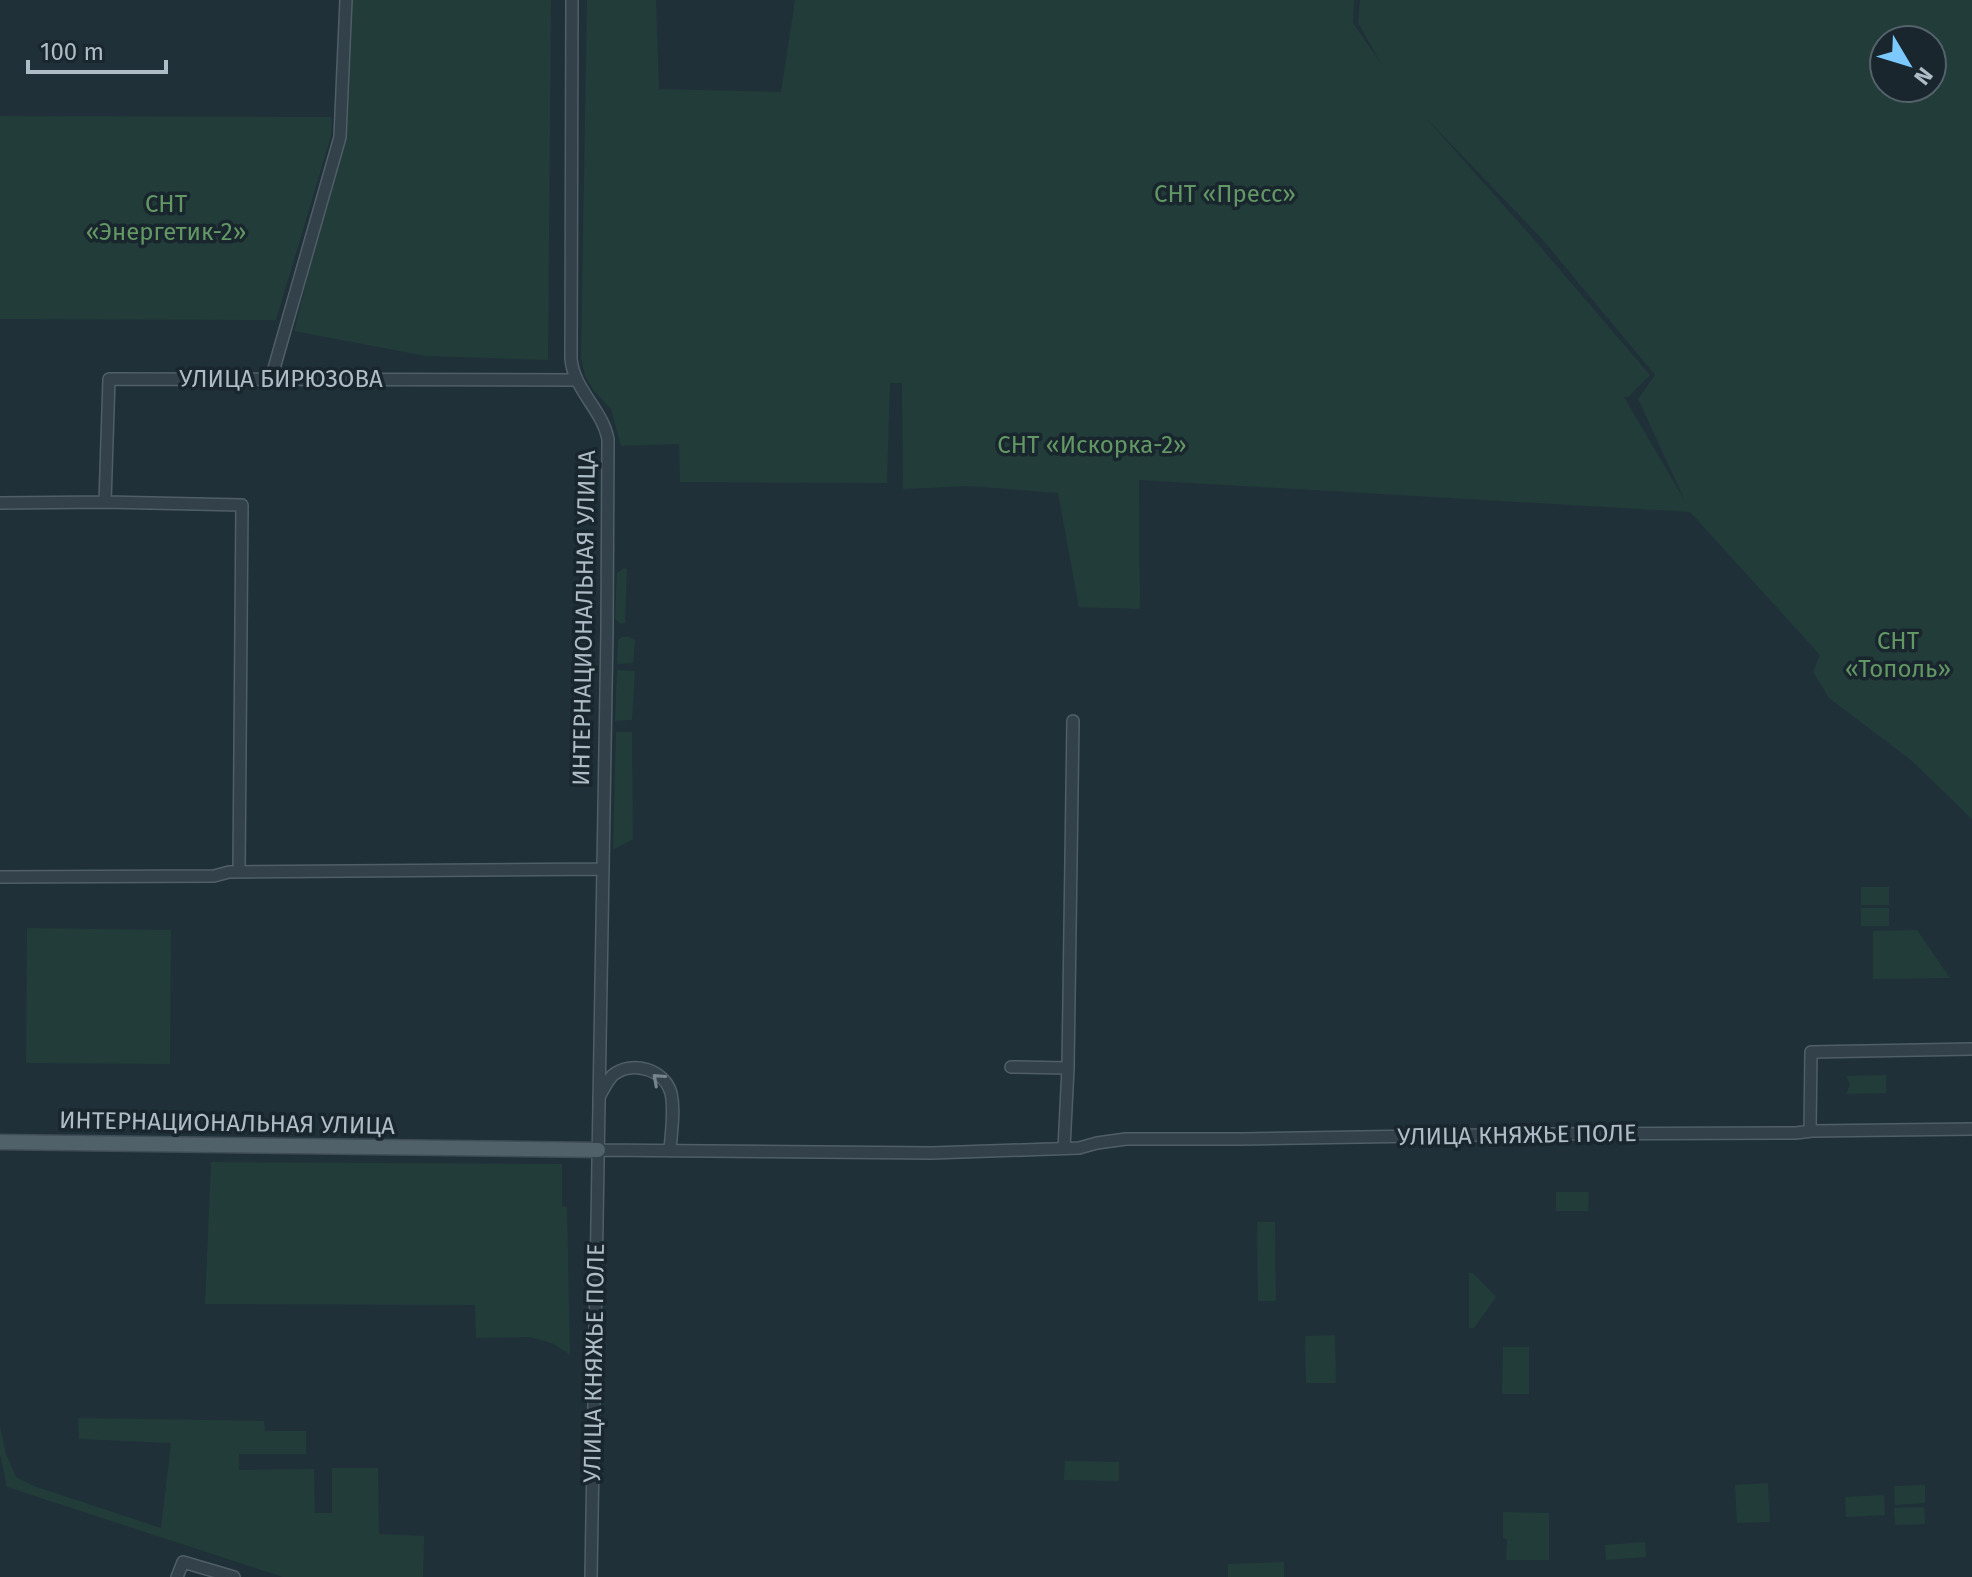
<svg xmlns="http://www.w3.org/2000/svg" width="1972" height="1577" font-family="'Fira Sans',sans-serif">
<style>
.green{fill:#223c39;fill-rule:evenodd}
.lines{fill:none;stroke-linecap:round;stroke-linejoin:round}
.minor-casing{stroke:#505f67;stroke-width:14}
.major-casing{stroke:#3f4d56;stroke-width:17}
.minor{stroke:#33414a;stroke-width:11}
.major{stroke:#51616a;stroke-width:14}
.oneway{stroke:#76858e}
.labels{text-anchor:middle;dominant-baseline:central;stroke-width:7;stroke-linejoin:round;paint-order:stroke}
.park-label{font-size:24px;fill:#639865;stroke:#19262e}
.street-label{font-size:24px;fill:#adbcc6;stroke:#19262e}
</style>
<rect width="100%" height="100%" fill="#1f3039"/>
<path class="green" d="M353,0H551L548,360L426,356L294,331L348,114Z
M587,0H656L659,89L781,92L795,0H1354L1353,23L1382,65L1358,23L1360,0H1972V819L1912,761L1829,698L1813,672L1820,655L1690,512L1139,480L1140,609L1079,607L1058,493L969,486L903,489L902,383H890L887,483L680,482L679,444L621,446L611,409L594,391L585,376L581,358ZM1932,40V88H1884V40ZM1426,118L1542,239L1655,375L1638,399L1685,501L1624,397H1628L1650,375L1537,243Z
M0,116L332,117L331,136L276,320L0,319Z
M624,568L627,569L625,623L620,624L615,618L617,573Z
M622,637H630L635,640L633,663L617,664L618,640Z
M617,670L635,671L632,720L615,721Z
M616,732H632L633,839L613,850Z
M1861,887H1889V905H1861Z
M1861,908H1889V926H1861Z
M27,928L171,930L170,1064L26,1063Z
M1917,930L1950,978L1873,979V931Z
M1886,1075V1093L1846,1094L1850,1084L1846,1076Z
M211,1162L562,1164V1206L567,1207L570,1355L554,1344L530,1337L476,1338L475,1305L205,1304Z
M1556,1192H1589L1588,1211H1556Z
M1257,1222H1275L1276,1301H1258Z
M1469,1273H1473L1496,1297L1474,1328H1469Z
M1335,1335L1336,1383H1306L1305,1336Z
M1503,1347H1529V1394H1502Z
M78,1418L264,1421L265,1431H306V1454H239V1470L314,1469L315,1513H332V1468H378L379,1534L424,1536L423,1577H283L7,1487L0,1455V1426L6,1454L16,1477L34,1486L161,1528L171,1443L79,1439Z
M1065,1461L1119,1462V1481L1064,1480Z
M1768,1483L1770,1522L1737,1523L1735,1485Z
M1925,1485V1503L1895,1505L1894,1486Z
M1884,1495L1885,1515L1846,1517L1845,1497Z
M1924,1507L1925,1524L1895,1525L1894,1508Z
M1503,1512L1549,1513V1560H1506L1507,1539L1503,1538Z
M1645,1542L1646,1557L1606,1560L1605,1545Z
M1284,1562V1577H1228V1564Z"/>
<g class="lines">
<defs>
<path id="minor" d="M572,0L571,359C574,390 602,409 608,439L607,630L591,1577
M271,379L340,137L346,0
M105,502L109,379L576,380
M0,503L105,502L242,505L239,872
M0,877L214,876L229,872L602,869
M1011,1067L1068,1068
M599,1097C603,1090 607,1081 613,1075C632,1060 664,1069 671,1093C675,1111 671,1133 670,1151
M1810,1131L1811,1052L1972,1049
M1064,1148L1068,1068L1073,721
M598,1150L932,1153L1079,1148L1097,1143L1126,1139H1242L1539,1134L1796,1133L1812,1131L1972,1129
M177,1577L183,1562L234,1577"/>
<path id="major" d="M0,1142L598,1150"/>
</defs>
<use href="#minor" class="minor-casing"/>
<use href="#major" class="major-casing"/>
<use href="#minor" class="minor"/>
<use href="#major" class="major"/>
</g>
<defs><path id="oneway-chevron" d="M-2-3.5L2.5 0L-2 3.5" fill="none" stroke-width="1.6" stroke-linecap="round" stroke-linejoin="round" transform="scale(2)"/></defs>
<use class="oneway" href="#oneway-chevron" transform="translate(658 1079) rotate(-138)"/>
<g class="labels">
<g class="park-label">
<text x="1225" y="194">СНТ «Пресс»</text>
<text x="166" y="204">СНТ<tspan x="166" dy="28">«Энергетик-2»</tspan></text>
<text x="1092" y="445">СНТ «Искорка-2»</text>
<text x="1898" y="641">СНТ<tspan x="1898" dy="28">«Тополь»</tspan></text>
</g>
<g class="street-label">
<text x="281" y="379">УЛИЦА БИРЮЗОВА</text>
<text transform="translate(584 618) rotate(-89)">ИНТЕРНАЦИОНАЛЬНАЯ УЛИЦА</text>
<text transform="translate(227 1123) rotate(1)">ИНТЕРНАЦИОНАЛЬНАЯ УЛИЦА</text>
<text transform="translate(1517 1135) rotate(-1)">УЛИЦА КНЯЖЬЕ ПОЛЕ</text>
<text transform="translate(594 1363) rotate(-89)">УЛИЦА КНЯЖЬЕ ПОЛЕ</text>
</g>
</g>
<g transform="translate(1908 64) rotate(128)"><circle r="38" fill="#19262e" stroke="#54626b" stroke-width="2"/>
<path d="M0-6L14 30L0 20L-14 30Z" fill="#7bc9fe"/>
<text y="-12" font-size="22" font-weight="bold" text-anchor="middle" fill="#adbcc6">N</text>
</g>
<path d="M28 60v12h138v-12" fill="none" stroke="#adbcc6" stroke-width="4"/>
<text x="40" y="60" font-size="24" fill="#adbcc6" stroke="#19262e" stroke-width="6" paint-order="stroke">100 m</text>
</svg>
